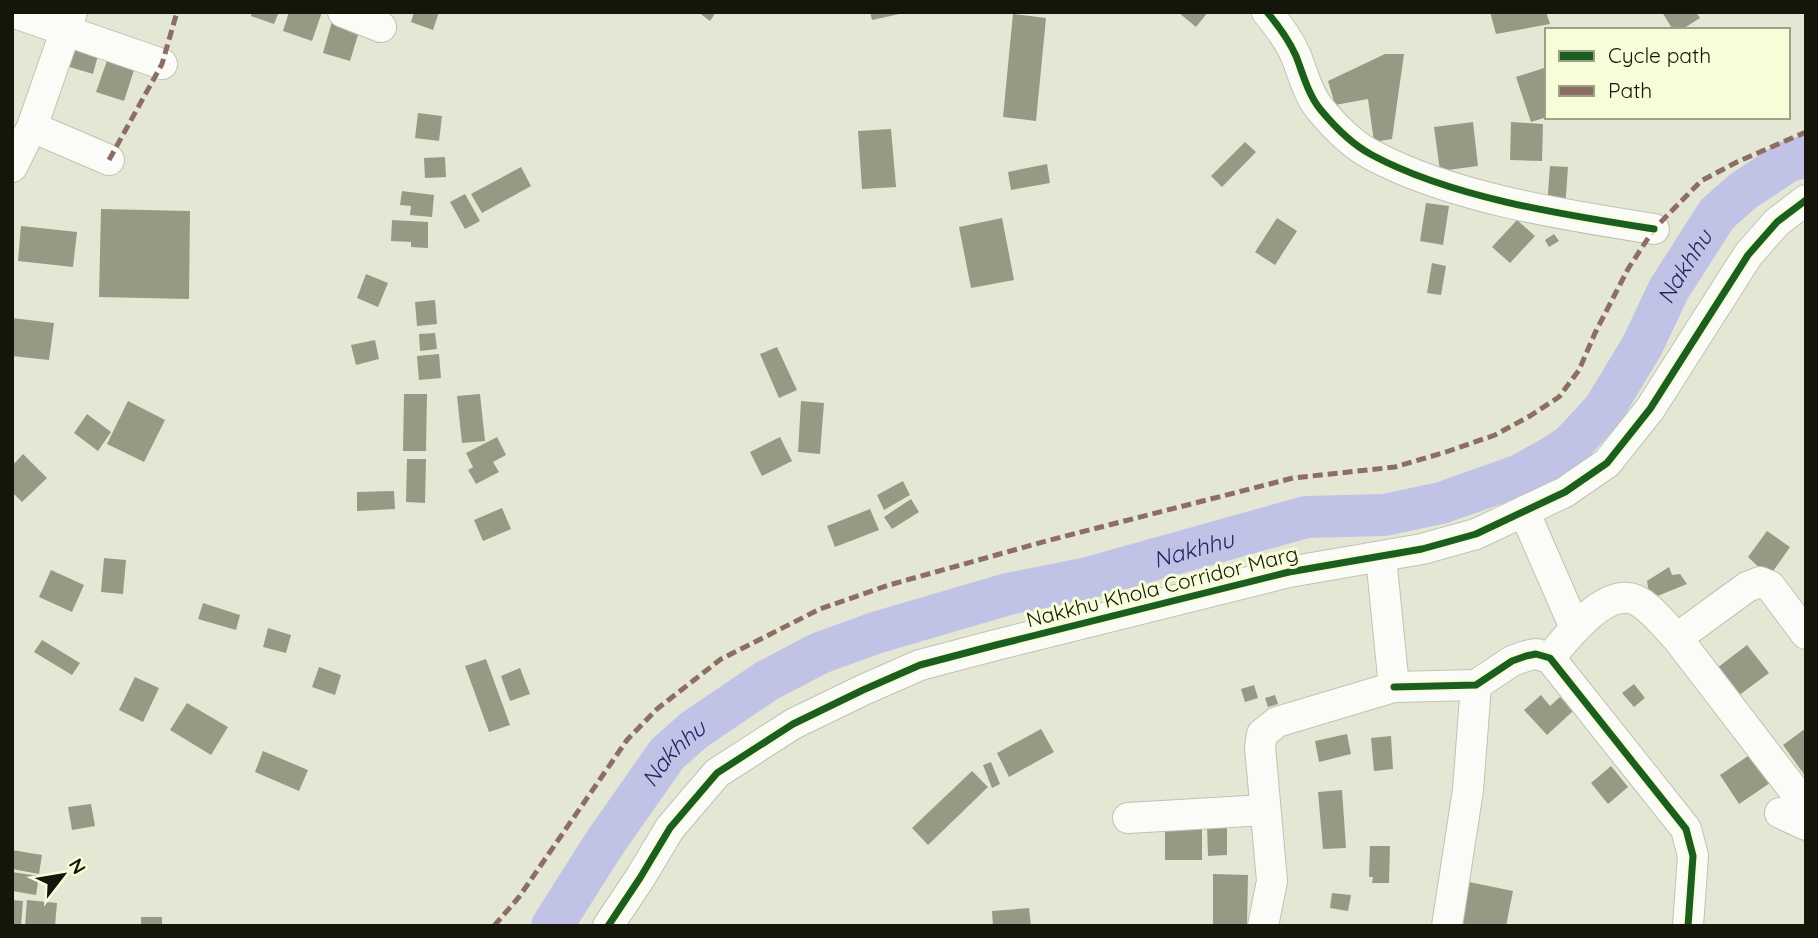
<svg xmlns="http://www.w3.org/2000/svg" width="1818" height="938" font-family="Quicksand,sans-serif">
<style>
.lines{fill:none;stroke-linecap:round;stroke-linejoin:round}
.river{stroke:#c0c3e6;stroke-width:42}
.building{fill:#979985}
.minor-casing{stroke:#c0c3b3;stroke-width:32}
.minor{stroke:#fbfbf8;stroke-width:30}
.quiet{stroke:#8d6e63;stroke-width:5;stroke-dasharray:10 5;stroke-linecap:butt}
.cycleway-casing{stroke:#f7fdd8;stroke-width:11}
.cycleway{stroke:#1b5e20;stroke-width:7}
.labels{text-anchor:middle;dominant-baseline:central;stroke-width:6;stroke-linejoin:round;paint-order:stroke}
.street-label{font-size:21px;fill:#151609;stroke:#f7fdd8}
.water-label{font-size:23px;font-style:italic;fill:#261f61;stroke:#f7fdd8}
</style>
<rect width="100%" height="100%" fill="#e4e7d3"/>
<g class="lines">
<path class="river" id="s1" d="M552,926L604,844L667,754L694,730L768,680L820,653L875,633L1008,594L1088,578L1306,517L1384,515L1441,503L1520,475L1549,459L1571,445L1604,409L1642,346L1669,289L1717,214L1743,191L1787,162L1806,156"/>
</g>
<path class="building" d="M252,12H279L274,24L251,16Z
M289,12H322L312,41L283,31Z
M414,12H439L433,30L411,22Z
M698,12H716L710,21Z
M870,12H904V13L872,20Z
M1178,12H1208L1196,27Z
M1490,12H1546L1550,24L1496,34Z
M1662,12H1696L1700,18L1681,30H1673Z
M1013,14L1046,18L1036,121L1003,117Z
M333,18L361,25L350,61L323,53Z
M70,40L100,48L93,74L63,65Z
M110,52L137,61L124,101L96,92Z
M1385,54H1404L1392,139L1374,142L1368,99L1335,105L1328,81Z
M1547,67V117L1531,122L1516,77Z
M418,113L442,116L439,141L415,138Z
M1473,122L1478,166L1440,171L1434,127Z
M1511,122L1543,124L1542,161L1510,160Z
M891,129L896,187L862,189L858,131Z
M1245,142L1256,152L1222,187L1211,176Z
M445,157L446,177L425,178L424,158Z
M1047,164L1050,183L1011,190L1008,172Z
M1550,166L1568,167L1565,208L1547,206Z
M521,167L531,186L482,213L471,194Z
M402,191L434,195L432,217L410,215L411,206L400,205Z
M465,194L480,221L465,229L450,202Z
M1426,203L1449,206L1443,245L1420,241Z
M101,209L190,211L189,299L99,297Z
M1002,218L1014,280L971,288L959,227Z
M1277,218L1297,231L1275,265L1255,252Z
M392,220L428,222V248L411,247V242L391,241Z
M1517,220L1535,236L1510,263L1492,247Z
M21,226L77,232L73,267L18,261Z
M1554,234L1559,241L1549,247L1545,240Z
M1432,263L1446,266L1441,295L1427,293Z
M366,274L388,283L378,307L357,298Z
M435,300L437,324L417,326L415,302Z
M12,318L54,323L49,360L12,356Z
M435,333L437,349L420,351L419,334Z
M375,340L379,359L356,365L351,345Z
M777,347L797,390L779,398L760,354Z
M439,354L441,378L419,380L417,356Z
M404,394H427L426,451H403Z
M480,394L485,441L462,443L457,396Z
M128,401L165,420L144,462L107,444Z
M801,401L824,403L820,454L798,452Z
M87,414L111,432L98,451L74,433Z
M497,437L506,455L493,462L499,472L476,484L468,470L473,467L466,453Z
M780,437L792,461L762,476L750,452Z
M23,454L47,478L22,502L12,492V466Z
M407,459H426L425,503L406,502Z
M903,481L910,495L884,510L877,495Z
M394,491L395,509L357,511V492Z
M911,499L919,512L892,529L884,517Z
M502,508L511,529L483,541L474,520Z
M870,509L879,530L835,547L827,526Z
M1767,531L1790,547L1769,577L1748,557Z
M104,558L126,560L123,594L101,592Z
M1669,567L1672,575L1680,574L1687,584L1650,599L1647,581Z
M51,570L84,585L72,612L39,597Z
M203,603L240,615L236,630L198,619Z
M268,628L291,635L286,653L263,647Z
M42,640L80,663L72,675L34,652Z
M1747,645L1769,673L1738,696L1717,668Z
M486,659L510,725L489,732L465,666Z
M319,667L341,675L335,695L312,687Z
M520,668L530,694L510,701L501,676Z
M135,677L159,688L143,722L119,710Z
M1634,684L1645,698L1634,707L1622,693Z
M1254,685L1258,698L1245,702L1241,689Z
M1275,695L1278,704L1268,707L1265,698Z
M1541,695L1550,706L1560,697L1573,711L1547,735L1524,710Z
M187,703L228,727L211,755L170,730Z
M1806,728V777L1783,745Z
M1041,729L1054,752L1009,777L997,753Z
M1347,734L1351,754L1319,762L1315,741Z
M1391,736L1393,769L1374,771L1371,738Z
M263,751L308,770L299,791L255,772Z
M1751,754L1770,783L1739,804L1720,775Z
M991,762L1000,784L992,788L983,765Z
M1611,766L1628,787L1608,804L1591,783Z
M972,771L988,787L928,845L912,828Z
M1342,790L1346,848L1323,849L1318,792Z
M91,804L95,826L72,830L68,807Z
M1207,826H1227V855L1208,856Z
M1165,829H1202V860H1165Z
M1370,846H1390L1389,883H1372L1373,877H1369Z
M12,850L42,855L39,874L12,869Z
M12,872L39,876L36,895L12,891Z
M1213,874L1248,875L1247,926H1213Z
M1469,882L1513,891L1506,926H1455Z
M1332,893L1351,895L1348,911L1330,908Z
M12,900L23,901L21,926H12Z
M27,900L57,903L55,926H25Z
M1029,908L1031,926H993L992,911Z
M141,917H162V926H141Z"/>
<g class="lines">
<defs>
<path id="minor" d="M12,12L162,64
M343,12L381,27
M1267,12C1278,25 1289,40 1296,56C1303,74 1308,94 1320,109C1334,126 1353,145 1372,155C1452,198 1565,215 1654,229
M32,127L109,160
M12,167L32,127L72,12
M1524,511L1575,628
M1677,638L1806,806
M1550,658C1567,637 1605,587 1636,600C1651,607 1665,626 1677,638L1747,587L1760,582L1770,586L1806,634
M1394,687L1476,685L1512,661L1526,656L1536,654L1550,658L1686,829L1693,856L1688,926
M1780,813L1806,825
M1128,818L1265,810
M608,926L640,878L670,828L717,773L793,724L863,690L920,665L996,645L1289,572L1422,549L1476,534L1565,492L1607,463L1650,409L1748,255L1777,222L1806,200
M1263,926L1272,881L1260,747L1262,734L1277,722L1394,687L1381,557
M1447,926L1468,790L1476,685"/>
</defs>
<use href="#minor" class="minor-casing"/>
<use href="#minor" class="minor"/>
<path class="quiet" d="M109,160L162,64L177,12
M494,926L519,897L627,740L657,709L721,659L820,609L889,585L1050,540L1293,478L1395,467L1446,452L1495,435L1530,416L1559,397L1579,370L1595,333L1628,269L1654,229L1701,181L1737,162L1806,132"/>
<defs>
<path id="cycleway" d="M1267,12C1278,25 1289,40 1296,56C1303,74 1308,94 1320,109C1334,126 1353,145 1372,155C1452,198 1565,215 1654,229
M1394,687L1476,685L1512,661L1526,656L1536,654L1550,658L1686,829L1693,856L1688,926
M608,926L640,878L670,828L717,773L793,724L863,690L920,665L996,645L1289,572L1422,549L1476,534L1565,492L1607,463L1650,409L1748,255L1777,222L1806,200"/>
</defs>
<use href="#cycleway" class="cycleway-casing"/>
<use href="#cycleway" class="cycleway"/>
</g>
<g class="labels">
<g class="street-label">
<text transform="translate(1162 586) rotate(-14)">Nakkhu Khola Corridor Marg</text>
</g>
<g class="water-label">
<text stroke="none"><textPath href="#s1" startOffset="1388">Nakhhu</textPath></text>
<text stroke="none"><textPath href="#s1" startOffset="779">Nakhhu</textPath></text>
<text stroke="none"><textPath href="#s1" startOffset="212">Nakhhu</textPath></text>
</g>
</g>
<rect width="1818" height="938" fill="none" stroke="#151609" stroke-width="28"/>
<rect x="1545" y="28" width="245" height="91" fill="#f7fdd8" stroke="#9da185" stroke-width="2"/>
<rect x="1559" y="51" width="35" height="10" fill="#1b5e20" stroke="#9da185" stroke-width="2"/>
<text x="1608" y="63" font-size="21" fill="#151609">Cycle path</text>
<rect x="1559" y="86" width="35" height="10" fill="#8d6e63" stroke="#9da185" stroke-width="2"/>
<text x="1608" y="98" font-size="21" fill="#151609">Path</text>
<g transform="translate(63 875) rotate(59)" stroke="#f7fdd8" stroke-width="5" paint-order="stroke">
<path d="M0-5L12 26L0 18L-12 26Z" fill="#151609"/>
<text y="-10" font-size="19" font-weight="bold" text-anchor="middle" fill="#151609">N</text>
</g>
</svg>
